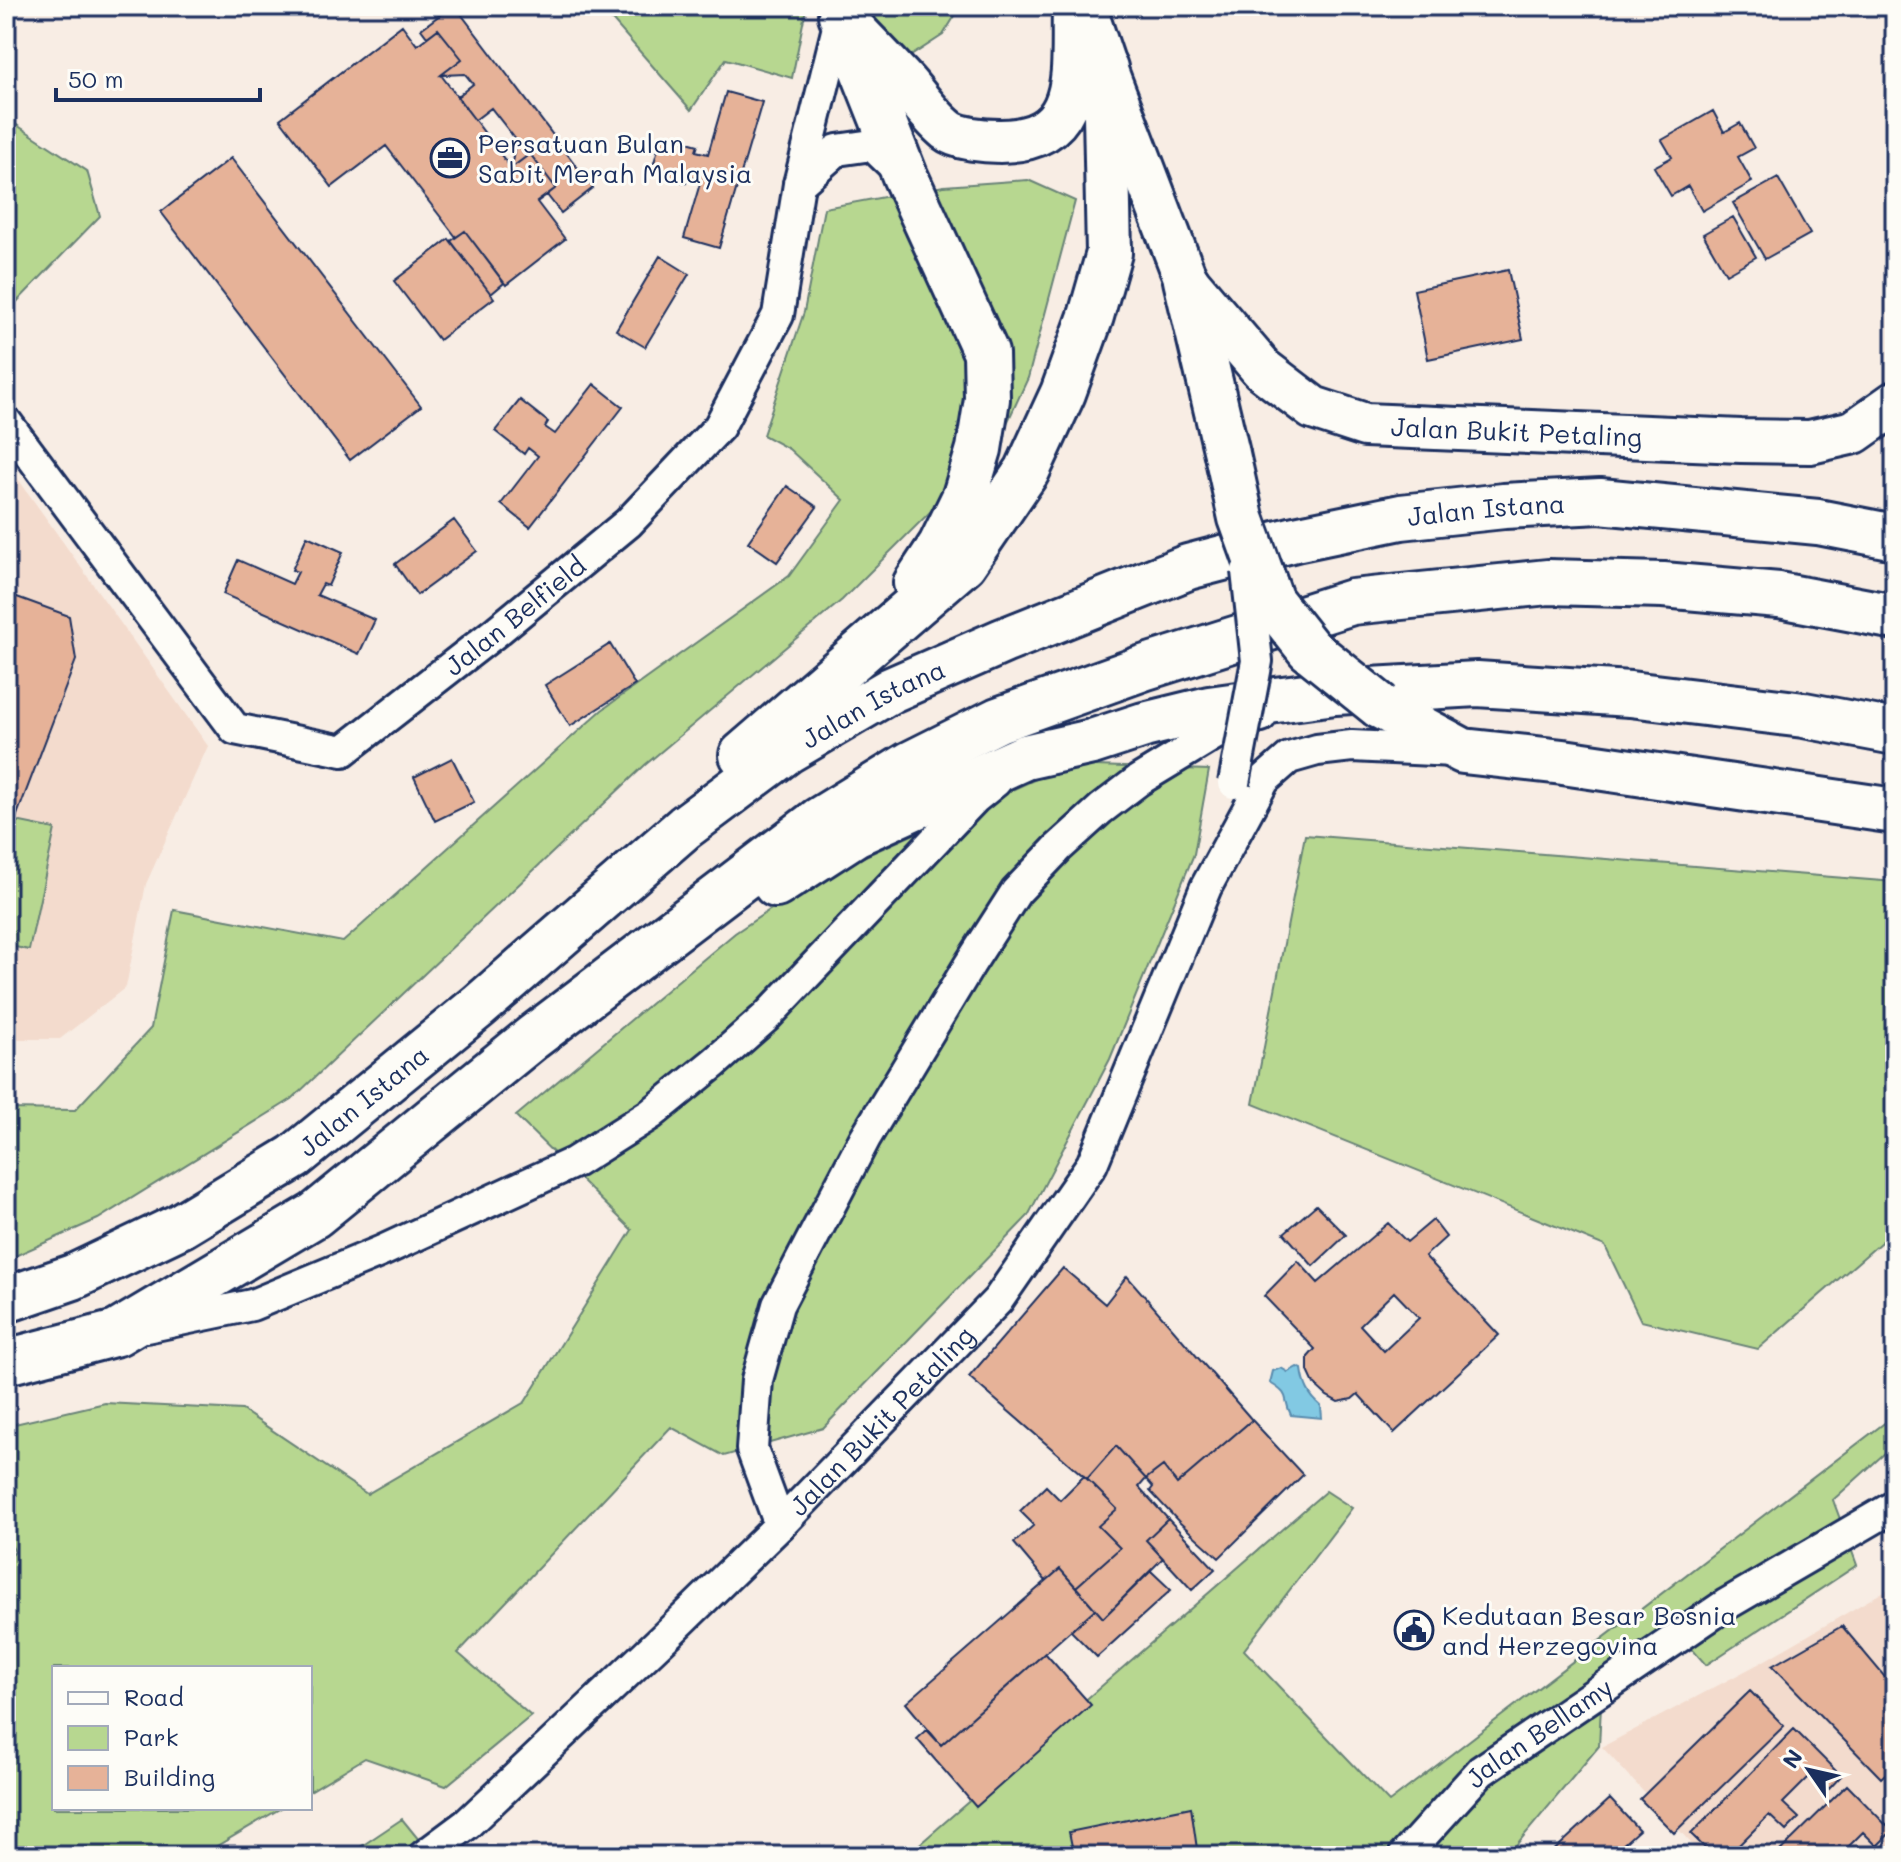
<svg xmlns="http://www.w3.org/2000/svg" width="1901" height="1862" font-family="Mali,sans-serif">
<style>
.built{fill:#f3dbcd}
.green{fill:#b7d790;stroke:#698377;stroke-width:2}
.water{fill:#82c9e3;stroke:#598bae;stroke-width:2}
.building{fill:#e6b298;stroke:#1b2f5e;stroke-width:2;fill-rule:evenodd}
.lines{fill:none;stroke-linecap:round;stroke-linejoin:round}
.street-casing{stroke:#1b2f5e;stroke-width:36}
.secondary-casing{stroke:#1b2f5e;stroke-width:48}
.primary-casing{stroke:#1b2f5e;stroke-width:50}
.street{stroke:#fdfcf7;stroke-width:30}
.secondary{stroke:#fdfcf7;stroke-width:42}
.primary{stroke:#fdfcf7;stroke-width:44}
.street-bridge-casing{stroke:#1b2f5e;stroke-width:36;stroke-linecap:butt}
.primary-bridge-casing{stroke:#1b2f5e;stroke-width:50;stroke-linecap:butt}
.street-bridge{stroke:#fdfcf7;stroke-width:30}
.primary-bridge{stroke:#fdfcf7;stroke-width:44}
.labels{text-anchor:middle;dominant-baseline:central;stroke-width:6;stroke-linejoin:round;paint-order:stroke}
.poi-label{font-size:26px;fill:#1b2f5e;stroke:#fdfcf7;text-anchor:start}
.street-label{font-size:26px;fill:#1b2f5e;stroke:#fdfcf7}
</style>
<rect width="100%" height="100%" fill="#f8ede4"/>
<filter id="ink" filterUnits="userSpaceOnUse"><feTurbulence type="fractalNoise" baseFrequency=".0125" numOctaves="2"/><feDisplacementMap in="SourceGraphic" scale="16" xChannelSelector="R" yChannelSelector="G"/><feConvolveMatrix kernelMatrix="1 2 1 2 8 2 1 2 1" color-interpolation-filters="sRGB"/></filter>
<g filter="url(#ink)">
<path class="built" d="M6,462L208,746L146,884L126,987L60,1039H6Z
M1895,1585V1856H1703L1602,1747L1762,1662Z"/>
<path class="green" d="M600,6H810L805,13L792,78L726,59L691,110Z
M868,6H961L943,35L903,61Z
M6,118L87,171L100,216L6,313Z
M1028,180L1075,201L1028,378L997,445L842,600L645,765L292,1099L98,1219L6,1260V1109L75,1110L151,1028L174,910L343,942L602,710L789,576L844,500L789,449L763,435L804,312L824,208L944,186Z
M1067,765L1209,770L1194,854L1110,1059L1028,1216L823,1428L724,1456L671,1427L458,1653L531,1716L446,1786L365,1758L310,1791V1668H54V1808H281L200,1856H6V1560L15,1552L6,1536V1426L105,1403L242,1410L367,1494L525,1402L632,1230L516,1116L735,933L821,876Z
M6,819L55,829L29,950L6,945Z
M1305,835L1895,882V1230L1758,1349L1641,1321L1605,1246L1253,1104Z
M1895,1415V1444L1833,1500L1857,1565L1706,1665L1680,1635L1602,1685L1599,1746L1507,1856H906L1326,1491L1352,1508L1244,1650L1389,1802Z
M402,1819L432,1856H347Z"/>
<path class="water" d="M1297,1367L1302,1369C1304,1385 1309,1396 1321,1406L1322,1418L1291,1415C1282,1397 1292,1396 1270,1383L1273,1371L1281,1368L1288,1372Z"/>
<path class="building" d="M452,6H455L593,188L561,213L547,195L556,188L530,154L511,168L516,140L491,108L475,120L457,97L473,84L465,74L441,75L462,59L438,29L427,37L421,29Z
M402,25L417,45L438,29L462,59L441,75L511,168L530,154L556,188L537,202L565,239L506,285L465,231L456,237L386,146L332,187L280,119Z
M726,92L762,102L719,248L684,238L701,180L688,176L686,183L651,173L662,135L698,145L696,151L708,154Z
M1713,111L1724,132L1740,123L1754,148L1738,157L1752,182L1702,211L1688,186L1671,196L1654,167L1672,157L1662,140Z
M231,158L421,406L350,460L161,212Z
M1778,178L1810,234L1765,259L1733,203Z
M1733,217L1756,257L1726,274L1703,234Z
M465,231L504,283L491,294L451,241Z
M449,239L494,298L439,340L394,281Z
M660,256L689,274L645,347L616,330Z
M1508,270L1523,339L1428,359L1414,290Z
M594,384L623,407L530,527L501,504L538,456L528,448L524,454L495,431L520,400L548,422L545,427L555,434Z
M787,486L817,507L777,562L748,542Z
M454,520L477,551L417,595L395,564Z
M307,536L343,552L328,586L323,584L317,595L375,620L359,654L223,594L238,560L292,584L298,572L292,570Z
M6,593L69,616L76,660L11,831L6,829Z
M610,644L635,685L570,726L545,685Z
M452,758L474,802L435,821L414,777Z
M1316,1205L1346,1235L1313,1266L1284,1233Z
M1433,1220L1446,1237L1425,1256L1499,1335L1394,1433L1358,1394L1352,1399L1338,1402L1327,1396L1314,1384L1308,1371V1357L1315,1349L1264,1296L1298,1261L1318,1283L1388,1223L1407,1242ZM1394,1292L1419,1318L1384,1351L1360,1325Z
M1063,1268L1105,1304L1127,1276L1252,1420L1177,1484L1163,1466L1146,1479L1116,1446L1087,1479L969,1377Z
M1252,1420L1303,1475L1219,1558L1179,1522L1150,1491L1153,1487L1146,1479L1163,1466L1177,1484Z
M1116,1446L1146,1479L1139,1487L1168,1519L1146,1540L1163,1558L1103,1618L1076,1587L1120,1548L1098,1526L1117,1509L1087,1479Z
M1084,1476L1117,1509L1098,1526L1120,1548L1076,1587L1060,1569L1046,1581L1014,1543L1034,1525L1020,1511L1046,1486L1060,1500Z
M1168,1519L1215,1569L1192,1590L1146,1540Z
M1060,1569L1095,1609L941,1745L906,1703Z
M1151,1571L1171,1590L1097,1657L1071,1631L1095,1609L1103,1618Z
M1842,1626L1895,1689V1765L1881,1778L1772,1666Z
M1045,1653L1091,1705L976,1807L917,1739L927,1730L941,1745Z
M1750,1691L1784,1726L1674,1833L1640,1799Z
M1794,1729L1841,1776L1829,1789L1813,1773L1783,1803L1799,1818L1786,1831L1769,1815L1728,1856H1713L1691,1834Z
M1847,1785L1892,1831L1877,1846L1863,1832L1840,1855L1841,1856H1775Z
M1610,1799L1639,1830L1610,1856H1548Z
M1191,1807L1198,1856H1074L1069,1832Z"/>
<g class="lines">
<defs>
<g id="street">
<path d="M799,184L837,150L872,145L900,172"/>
<path id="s1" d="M6,422L235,729L343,751L497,631L628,523L719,427L778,315L799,184L841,15"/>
<path d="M146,1327L252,1305L382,1251L575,1162L651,1114L714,1063L766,1017L975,798L996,781"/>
<path d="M780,1525L752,1449L757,1380L778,1305L865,1138L970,964L1016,892L1058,848L1101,809L1139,780L1228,726L1261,716"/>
<path id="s2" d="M424,1856L467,1824L673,1629L780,1525L998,1300L1092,1164L1206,887L1264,780L1289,758L1317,750L1352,746L1453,751"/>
<path id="s3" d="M1404,1856L1481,1771L1727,1604L1895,1506"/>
</g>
<g id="secondary">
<path id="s4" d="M1084,6L1105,68L1186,280L1262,369L1313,408L1365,425L1741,441L1810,442L1854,432L1895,403"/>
<path d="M842,17C863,39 885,61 906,84C919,99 931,117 947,130C958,139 986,141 1000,141C1086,140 1072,69 1074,7"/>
</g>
<g id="primary">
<path d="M841,15L905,176L986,353L987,399L979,449L965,496L941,545L916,583"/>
<path d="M1186,280L1227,454"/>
<path d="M1380,706L1463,751L1563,762L1895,811"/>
<path d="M742,755L964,563L1027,471L1063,393L1091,316L1109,253L1105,68"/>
<path d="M776,885L855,834L1025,757L1092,742L1144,725L1209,709L1335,692L1477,684L1630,694L1804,715L1895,732"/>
<path id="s5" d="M6,1300L73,1277L180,1226L294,1157L479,1006L685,827L787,751L891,690L1003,641L1188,567L1295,539L1401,517L1504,506L1600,501L1818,522L1895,537"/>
<path d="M6,1362L117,1333L315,1215L532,1038L819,820L910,764L998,720L1143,668L1352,602L1548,582L1663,585L1779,595L1895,617"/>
</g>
</defs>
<use href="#street" class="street-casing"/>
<use href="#secondary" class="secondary-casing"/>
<use href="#primary" class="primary-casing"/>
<use href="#street" class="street"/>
<use href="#secondary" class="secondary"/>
<use href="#primary" class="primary"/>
<defs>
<path id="street-bridge" d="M1234,783L1257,661L1247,571"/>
<path id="primary-bridge" d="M1227,454L1241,518L1271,601L1309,649L1380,706"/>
</defs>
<use href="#street-bridge" class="street-bridge-casing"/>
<use href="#primary-bridge" class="primary-bridge-casing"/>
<use href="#street-bridge" class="street-bridge"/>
<use href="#primary-bridge" class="primary-bridge"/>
</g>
</g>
<defs>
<symbol id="office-ring" viewBox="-11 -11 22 22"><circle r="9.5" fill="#fdfcf7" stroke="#1b2f5e" stroke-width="1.5"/><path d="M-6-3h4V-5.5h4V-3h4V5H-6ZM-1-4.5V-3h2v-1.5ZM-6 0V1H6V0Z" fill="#1b2f5e"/></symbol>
<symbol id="civic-ring" viewBox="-11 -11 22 22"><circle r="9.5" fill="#fdfcf7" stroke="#1b2f5e" stroke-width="1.5"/><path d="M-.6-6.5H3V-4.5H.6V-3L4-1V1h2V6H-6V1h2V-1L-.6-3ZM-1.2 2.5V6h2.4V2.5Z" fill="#1b2f5e"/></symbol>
</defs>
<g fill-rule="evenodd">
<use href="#office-ring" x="428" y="136" width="44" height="44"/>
<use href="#civic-ring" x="1392" y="1608" width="44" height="44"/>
</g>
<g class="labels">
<g class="poi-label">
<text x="478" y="143">Persatuan Bulan<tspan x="478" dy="30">Sabit Merah Malaysia</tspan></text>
<text x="1442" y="1615">Kedutaan Besar Bosnia<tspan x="1442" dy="30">and Herzegovina</tspan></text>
</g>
<g class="street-label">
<text stroke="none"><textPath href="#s4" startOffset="680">Jalan Bukit Petaling</textPath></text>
<text stroke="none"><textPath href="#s5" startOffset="1708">Jalan Istana</textPath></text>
<text stroke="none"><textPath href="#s1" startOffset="712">Jalan Belfield</textPath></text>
<text stroke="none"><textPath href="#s5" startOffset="1060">Jalan Istana</textPath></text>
<text stroke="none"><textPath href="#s5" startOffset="412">Jalan Istana</textPath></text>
<text stroke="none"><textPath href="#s2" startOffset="632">Jalan Bukit Petaling</textPath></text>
<text stroke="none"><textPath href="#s3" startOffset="184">Jalan Bellamy</textPath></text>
</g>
</g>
<rect width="1901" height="1862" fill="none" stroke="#fdfcf7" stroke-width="32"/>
<rect x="16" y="16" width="1869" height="1830" fill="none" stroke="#1b2f5e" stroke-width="3" filter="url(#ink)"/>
<rect x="52" y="1666" width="260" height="144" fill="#fdfcf7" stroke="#a3aaba" stroke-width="2"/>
<rect x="68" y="1692" width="40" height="12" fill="#fdfcf7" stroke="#a3aaba" stroke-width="2"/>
<text x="124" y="1706" font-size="24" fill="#1b2f5e">Road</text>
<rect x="68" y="1726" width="40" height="24" fill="#b7d790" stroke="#a3aaba" stroke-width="2"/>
<text x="124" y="1746" font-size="24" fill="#1b2f5e">Park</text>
<rect x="68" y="1766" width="40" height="24" fill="#e6b298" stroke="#a3aaba" stroke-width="2"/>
<text x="124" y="1786" font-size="24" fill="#1b2f5e">Building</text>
<g transform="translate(1809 1770) rotate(304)" stroke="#fdfcf7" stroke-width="6" paint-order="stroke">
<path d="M0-6L14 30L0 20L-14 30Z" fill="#1b2f5e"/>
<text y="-12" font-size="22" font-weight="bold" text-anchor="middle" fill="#1b2f5e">N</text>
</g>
<path d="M56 88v12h204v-12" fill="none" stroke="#1b2f5e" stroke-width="4"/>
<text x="68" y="88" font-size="24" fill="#1b2f5e" stroke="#fdfcf7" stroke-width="6" paint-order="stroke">50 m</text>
</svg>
